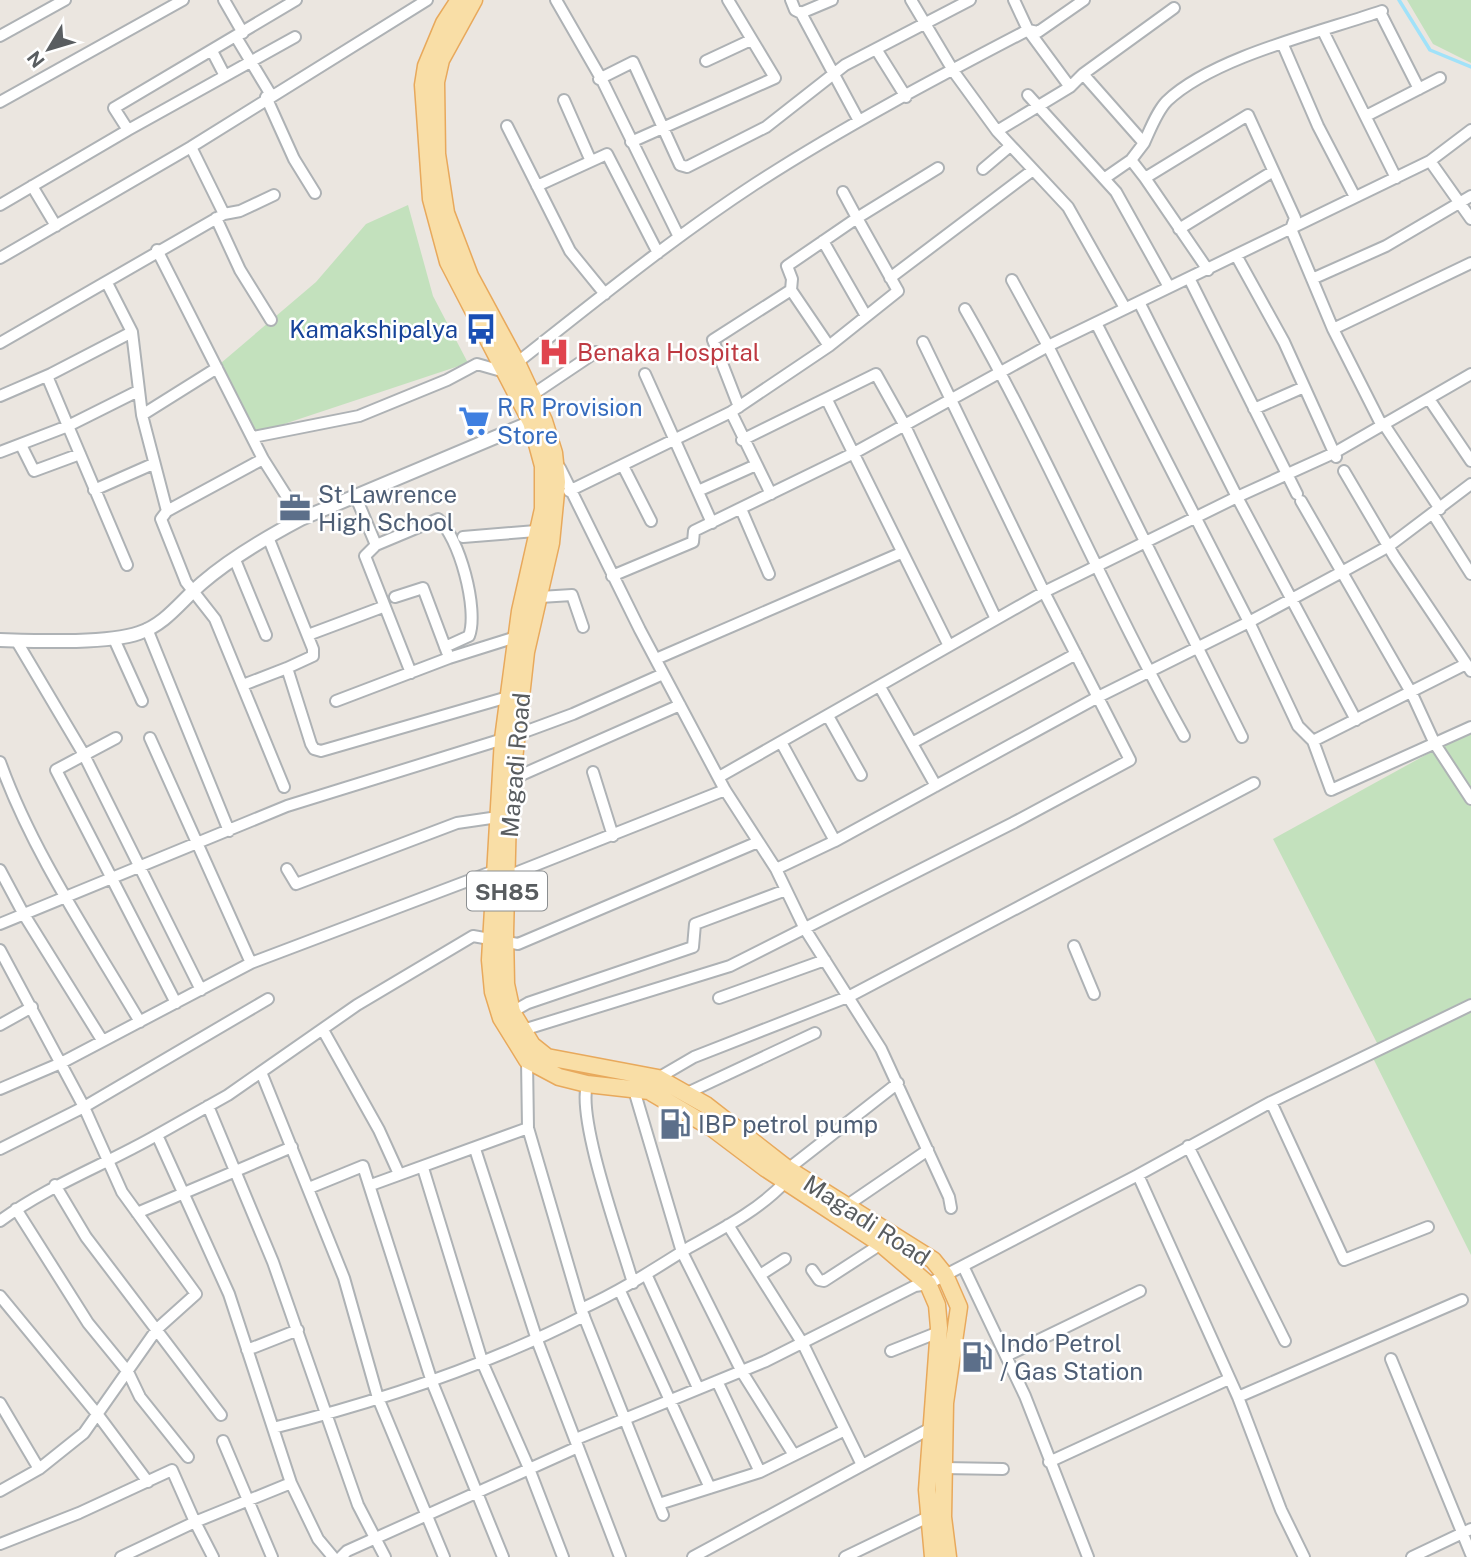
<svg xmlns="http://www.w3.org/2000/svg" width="1471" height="1557" font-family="'Public Sans',sans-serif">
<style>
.green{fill:#c3e1bd}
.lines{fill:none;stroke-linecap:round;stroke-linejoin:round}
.stream{stroke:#a1e2f9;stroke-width:3.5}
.minor-casing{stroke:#aeb2b5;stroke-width:14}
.tertiary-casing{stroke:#aeb2b5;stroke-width:16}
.primary-casing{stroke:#e8a95c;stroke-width:19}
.minor{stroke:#fff;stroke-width:10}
.tertiary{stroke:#fff;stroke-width:12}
.primary{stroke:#f9dea6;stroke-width:16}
.labels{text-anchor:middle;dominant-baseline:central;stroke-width:5;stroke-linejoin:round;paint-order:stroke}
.shield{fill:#fff;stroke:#8b8e90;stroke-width:2}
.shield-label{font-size:23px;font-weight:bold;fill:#595d60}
.transit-label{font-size:24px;fill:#164399;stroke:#fff;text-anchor:end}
.health-label{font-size:24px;fill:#be3a42;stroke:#fff;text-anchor:start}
.shop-label{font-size:24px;fill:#366cbe;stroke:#fff;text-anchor:start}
.service-label{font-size:24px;fill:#4e5e75;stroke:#fff;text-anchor:start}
.street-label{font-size:24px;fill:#595d60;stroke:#fff}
</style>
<rect width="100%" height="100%" fill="#ebe6e0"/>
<path class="green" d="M1407,0H1471V63L1433,44Z
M408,205L433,296L468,363L257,433L221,363L316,282L366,224Z
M1471,730V1255L1373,1058L1377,1043L1273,839Z"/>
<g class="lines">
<path class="stream" d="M1399,0L1430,50L1471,67"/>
<defs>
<path id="minor" d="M224,0L243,33
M556,0L602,80L679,237
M791,0L795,10L801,13L832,0
M911,0L954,72L997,131L1068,207L1125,308
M1014,0L1028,30L1070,87L1083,74L1144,143L1131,160L1145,178
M801,13L859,121
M1382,16L1419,89
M1323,31L1396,178
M0,36L65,0
M236,37L271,95
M1283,45L1318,126L1355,197
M876,49L906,97
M212,51L225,76
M706,61L751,40
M1083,74L1174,8
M599,79L633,62L680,165L687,167L766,127L845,65L970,0
M1028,95L1116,192L1169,287
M266,97L294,159L315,193
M564,100L590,159
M0,102L183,0
M1366,116L1440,78
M507,126L570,251L605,294
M128,130L295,37
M997,131L1070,87
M631,142L775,78L728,0
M1144,143C1150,130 1157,111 1167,101C1213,57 1321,32 1382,11
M1430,161L1471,219
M983,169L1009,147
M1105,178L1131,160
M32,186L56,226
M537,186L607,154L658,253
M0,205L128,130L114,108L296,0
M224,214L240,211L274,195
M216,218L240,270L271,320
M1179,229L1272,172
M823,241L866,316
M157,250L263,459L301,519
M1237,257L1284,342L1336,457
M0,258L191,147L427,0
M1208,270L1145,178L1248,115L1295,218L1291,229L1333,329L1381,424
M890,278L1033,170
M1189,278L1297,494
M1312,279L1386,246L1471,196
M1012,280L1048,346L1242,737
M107,283L132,332L142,415L167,511L161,519L186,582L215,619L284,787
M791,290L829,346
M1139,302L1237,497L1356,720
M965,309C1045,448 1106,596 1184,736
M1096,323L1249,622L1298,726L1313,741L1466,664
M1333,329L1471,263
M0,343L224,214L191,147
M645,374L712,523
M47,376L68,426L138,391
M532,395L596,352
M0,396L51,374L132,332
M1429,399L1471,461
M827,400L949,646
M739,407L713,340L791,290L792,279L787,266L857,218L843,192
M1254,409L1304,387
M731,412L771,494
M142,415L217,368
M1383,423L1440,509
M253,437L359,416L447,380L477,364L505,372C587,308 668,241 755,184C843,127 936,78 1028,30L1038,32L1084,0
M742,440L876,374L904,424L996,619
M21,445L34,471L80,454
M0,452L68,426L127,565
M623,466L651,521
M560,468L640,630L725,790L776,869L805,929L881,1049L949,1197L951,1208
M1344,471L1394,556L1471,671
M94,490L153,464
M569,491L731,412L829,346L898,291L857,218L938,168
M698,491L756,465
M355,495L376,545
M1301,501L1412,694L1435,744L1471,799
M741,509L769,574
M167,511L263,459
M1433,514L1471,574
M268,537L313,649V656L287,668
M463,537L536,531
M235,560L266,635
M612,576L693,542L694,531L854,453L1048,346L1430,161L1471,130
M395,597L423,588L447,652
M540,597L572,595L583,627
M147,629L229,831
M308,635L380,608
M114,639L142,701
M16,640L83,753L201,990
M656,659L901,553
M411,673L365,556L376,545L438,519C459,536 479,610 469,636L445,647
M243,685L287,668L311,744L314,749L321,751L508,697
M880,687L936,786
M336,701L449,658L516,637
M828,716L861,775
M516,735L573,714L663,674
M116,738L56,770L176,1003
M150,738L251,963
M1313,741L1331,790L1471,727
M781,742L835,841
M912,743L1076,654
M0,762C33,854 91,938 140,1022
M593,772L613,836
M719,777L1044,592L1237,497L1334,453L1471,374
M512,779L680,705
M287,869L296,884L457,823L498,817
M776,869L835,841L1098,697L1249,622L1340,573L1389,546L1471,484
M0,870L23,913L102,1040
M0,924L287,806L503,739
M1074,946L1094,994
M0,950L84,1107L122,1192L196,1294L157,1329L84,1433L39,1469L0,1491
M719,998L825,960
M512,1012L528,1003L693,947L695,924L786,890
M0,1025L32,1007
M323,1030L379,1130L399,1174
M523,1030L730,966L1013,823L1130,760L1044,592L923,342
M527,1060L528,1128L581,1309L663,1515
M261,1072L344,1278L378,1398L444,1557
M658,1078L694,1057L850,996L1254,783
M587,1084C577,1121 621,1241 633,1283
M0,1089L61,1063L251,963L494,871L508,876L725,790
M634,1090L682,1252L742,1372L794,1455
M685,1094L815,1033
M1271,1102L1344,1260L1428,1227
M208,1106L273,1262L358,1505L385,1557
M157,1135L228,1095L357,1005L473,936L518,944L758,842
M1188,1146L1285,1341
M0,1149L84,1107L268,999
M475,1149L537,1340L620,1557
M423,1168L483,1364L528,1466L563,1557
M788,1169L898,1083
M55,1185L86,1237L221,1415
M371,1185L528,1128
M309,1188L363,1166L432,1382L503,1557
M846,1206L928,1150
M16,1209L88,1323L128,1372L140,1397L188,1457
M137,1213L292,1147
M0,1221C49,1185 105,1165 157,1135L229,1294L291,1483L318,1539L333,1557
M728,1225L803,1344L862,1465
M963,1266L1025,1396L1088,1557
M812,1270L819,1280L824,1281L881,1244
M646,1274L698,1388
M760,1275L785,1259
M620,1291L710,1488
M0,1296L98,1415L148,1482
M581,1309C619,1292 653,1270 688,1248C722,1229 759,1210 785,1182
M247,1350L298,1330
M891,1351L939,1332
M1006,1356L1140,1291
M1391,1359L1471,1554
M717,1381L760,1472
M1238,1397L1462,1300
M0,1403L39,1469
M273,1428C381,1401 484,1367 584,1316
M576,1439L766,1361L915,1286L928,1284L1138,1175
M223,1441L272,1557
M1049,1462L1229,1379
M943,1468L1003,1469
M659,1504L760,1472L845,1430
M0,1544L79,1513L172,1470L195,1522L291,1483
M121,1557L195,1522L213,1557
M341,1557L347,1551L578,1447
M693,1557L931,1428
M845,1557L928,1517
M1304,1557L1281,1510L1238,1397L1138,1175L1271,1102L1471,1005
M1412,1557L1471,1529"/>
<path id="tertiary" d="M0,640C35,641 108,644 139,633C166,624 181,601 202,583C231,558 267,537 301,519L536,420"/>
<path id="primary" d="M459,0L444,23L426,66L423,85L431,199L448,262L531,422L543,466V509L520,611L503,739L490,960L493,992L501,1018L527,1060L559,1077L587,1084L649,1091L712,1128L765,1168L881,1244L928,1284L937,1305L939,1328L927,1490L933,1557
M474,0L441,60L436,82L437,154L446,213L470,276L517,363L544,421L554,453L557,482L551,543L526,652L508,813L505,933L506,984L512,1012L532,1045L547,1057L658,1078L706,1105L788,1169L933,1260L945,1275L959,1307L945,1403L943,1517L948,1557"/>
</defs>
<use href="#minor" class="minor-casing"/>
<use href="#tertiary" class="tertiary-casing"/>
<use href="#primary" class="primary-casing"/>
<use href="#minor" class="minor"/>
<use href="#tertiary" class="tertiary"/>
<use href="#primary" class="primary"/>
</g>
<defs>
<symbol id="bus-bare" viewBox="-9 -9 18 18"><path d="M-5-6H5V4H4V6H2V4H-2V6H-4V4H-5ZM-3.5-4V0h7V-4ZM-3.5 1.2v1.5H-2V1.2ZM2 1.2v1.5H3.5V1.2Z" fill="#1a4fb4" stroke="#fff" stroke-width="2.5" paint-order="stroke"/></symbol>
<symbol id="hospital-bare" viewBox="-9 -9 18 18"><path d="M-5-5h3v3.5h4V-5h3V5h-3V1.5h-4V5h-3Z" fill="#e0444e" stroke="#fff" stroke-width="2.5" paint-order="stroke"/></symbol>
<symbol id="supermarket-bare" viewBox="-9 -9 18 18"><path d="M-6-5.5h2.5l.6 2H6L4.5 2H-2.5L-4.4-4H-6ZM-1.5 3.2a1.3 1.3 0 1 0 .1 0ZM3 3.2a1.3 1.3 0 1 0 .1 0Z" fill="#3f7fe0" stroke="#fff" stroke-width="2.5" paint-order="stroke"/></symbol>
<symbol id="office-bare" viewBox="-9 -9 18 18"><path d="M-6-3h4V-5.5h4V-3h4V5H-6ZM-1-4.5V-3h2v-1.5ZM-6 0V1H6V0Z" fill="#5c6f8a" stroke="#fff" stroke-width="2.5" paint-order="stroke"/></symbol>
<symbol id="fuel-bare" viewBox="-9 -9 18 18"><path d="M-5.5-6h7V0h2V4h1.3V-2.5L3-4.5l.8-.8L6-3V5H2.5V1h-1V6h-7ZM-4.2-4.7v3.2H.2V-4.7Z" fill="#5c6f8a" stroke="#fff" stroke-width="2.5" paint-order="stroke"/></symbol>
</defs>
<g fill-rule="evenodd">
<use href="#bus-bare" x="459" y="307" width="44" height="44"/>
<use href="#hospital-bare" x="532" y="330" width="44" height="44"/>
<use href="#supermarket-bare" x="452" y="399" width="44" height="44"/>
<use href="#office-bare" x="273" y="486" width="44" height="44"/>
<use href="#fuel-bare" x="653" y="1102" width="44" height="44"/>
<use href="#fuel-bare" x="955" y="1335" width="44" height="44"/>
</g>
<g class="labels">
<rect class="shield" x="467" y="871.5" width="80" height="39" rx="5"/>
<g class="shield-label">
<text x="507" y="891">SH85</text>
</g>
<g class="transit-label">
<text x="458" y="329">Kamakshipalya</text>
</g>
<g class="health-label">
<text x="577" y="352">Benaka Hospital</text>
</g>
<g class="shop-label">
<text x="497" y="407">R R Provision<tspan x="497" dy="28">Store</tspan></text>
</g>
<g class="service-label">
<text x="318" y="494">St Lawrence<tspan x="318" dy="28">High School</tspan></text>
<text x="698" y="1124">IBP petrol pump</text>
<text x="1000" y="1343">Indo Petrol<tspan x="1000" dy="28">/ Gas Station</tspan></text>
</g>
<g class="street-label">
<text transform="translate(515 765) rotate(-85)">Magadi Road</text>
<text transform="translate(867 1220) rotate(33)">Magadi Road</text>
</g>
</g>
<g transform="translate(49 49) rotate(232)" stroke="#ffffff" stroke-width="5" paint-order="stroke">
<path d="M0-5L12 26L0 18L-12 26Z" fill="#595d60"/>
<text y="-10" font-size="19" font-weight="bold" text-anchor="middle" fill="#595d60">N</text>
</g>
</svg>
